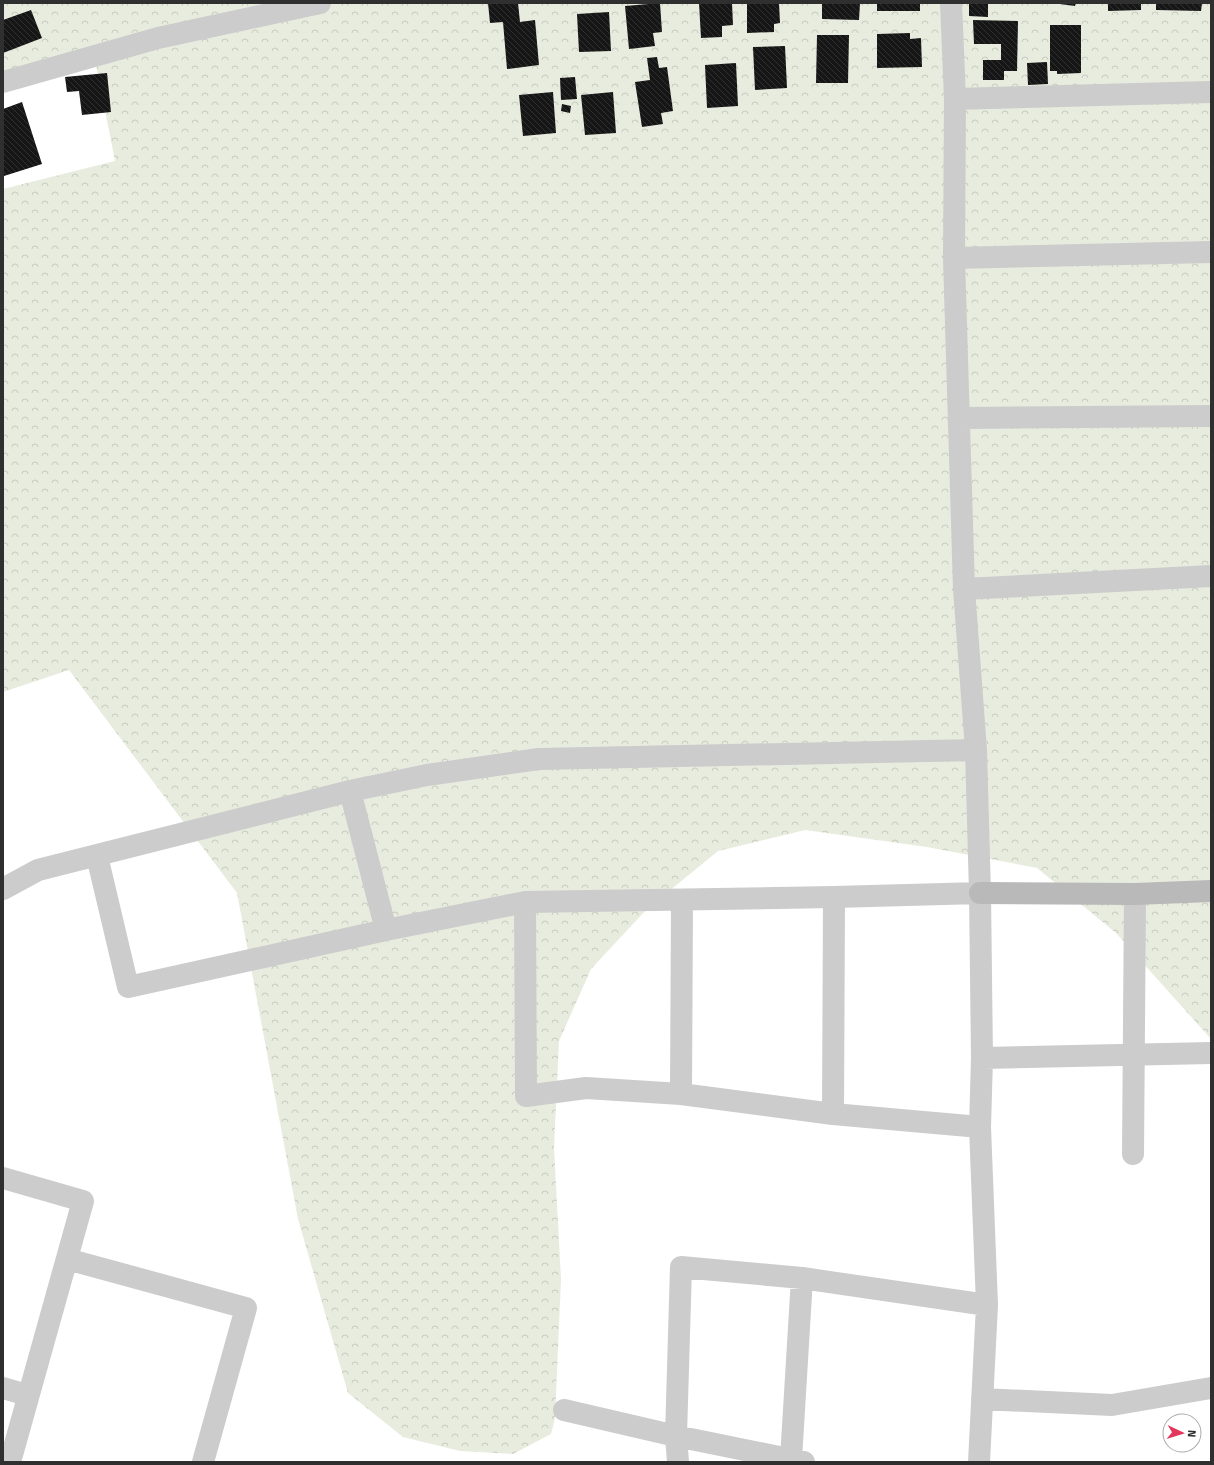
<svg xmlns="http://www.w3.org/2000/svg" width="1214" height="1465" font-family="'Fira Sans',sans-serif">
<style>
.forest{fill:url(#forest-crowns)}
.building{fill:url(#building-back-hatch)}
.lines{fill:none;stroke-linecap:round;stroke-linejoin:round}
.street{stroke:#ccc;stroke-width:22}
.secondary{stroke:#b9b9b9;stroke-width:22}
</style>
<defs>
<pattern id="forest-crowns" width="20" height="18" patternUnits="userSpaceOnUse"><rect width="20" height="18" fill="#e8ecde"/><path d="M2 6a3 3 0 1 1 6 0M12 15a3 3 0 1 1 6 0" fill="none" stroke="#c7cbbf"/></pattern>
<pattern id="building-back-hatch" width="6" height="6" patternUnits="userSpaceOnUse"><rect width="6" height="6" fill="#161616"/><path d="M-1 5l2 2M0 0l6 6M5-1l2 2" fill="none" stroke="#303030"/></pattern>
</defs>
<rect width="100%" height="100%" fill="#fff"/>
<path class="forest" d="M3,3H1211V1039L1116,933L1037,868L927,847L805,830L718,851L646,910L591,969L559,1041L554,1148L561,1279L555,1418L551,1434L513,1454L460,1451L403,1437L348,1393L298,1219L237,893L69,670L3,692V189L115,161L95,60L3,81Z"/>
<path class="building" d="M488,3H518L520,22L535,20L539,65L507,69L503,22L490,23Z
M660,3L662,32L653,33L655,46L629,49L625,6Z
M699,3H732L733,25L722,26V37L701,38Z
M747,3H779L780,23L774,24V32L747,33Z
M822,3H860L859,20L822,19Z
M877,3H920V11H877Z
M969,3H988V17L969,16Z
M1052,3H1076L1075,6Z
M1108,3H1141V10L1108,11Z
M1156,3H1202L1201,11L1156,10Z
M31,10L42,38L3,53V20Z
M609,12L611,51L579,52L577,14Z
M973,20L1018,21L1017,71H1004V80H983V60H1001V44H974Z
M1050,25H1081V73L1057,74V71H1050Z
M910,33V39L921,38L922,67L877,68V34Z
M817,35H849L848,83H816Z
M785,46L787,88L755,90L753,47Z
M657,57L659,68L667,67L673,111L661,113L663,124L642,127L635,82L650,80L647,58Z
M1047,62L1048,84L1028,85L1027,63Z
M736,63L738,106L707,108L705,65Z
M107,73L111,112L82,115L79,91L67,92L65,77Z
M575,77L577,99L561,100L560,78Z
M553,92L556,133L523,136L519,95Z
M613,92L616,133L585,135L581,95Z
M22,102L42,164L4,176L3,109Z
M562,104L571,106L570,113L561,111Z"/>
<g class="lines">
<path class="street" d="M951,3L955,99L954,258L964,589L976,750L980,893L982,1058L980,1127L987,1305L979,1462
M3,82L158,38L320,3
M955,99L1211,92
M954,258L1211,252
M959,418L1211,416
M964,589L1211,576
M350,791L386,930L525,902L834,897L980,893
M97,856L128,987L386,930
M3,889L38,870L350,791L427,775L539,759L976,750
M682,900L681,1094L833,1114L980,1127
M525,902L526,1096L586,1088L681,1094
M982,1058L1211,1053
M833,1114L834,897
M1133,1154L1135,894
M3,1178L83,1201L10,1462
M67,1259L246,1308L203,1462
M3,1388L27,1395
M982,1399L1112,1405L1211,1388
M564,1410L676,1436L678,1462
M791,1459L802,1278
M804,1462L676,1436L681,1267L802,1278L987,1305"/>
<path class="secondary" d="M980,893L1135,894L1211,891"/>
</g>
<rect width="1214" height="1465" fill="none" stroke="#2f2f2f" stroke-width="8"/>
<g transform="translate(1182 1433) rotate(94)"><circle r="19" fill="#ffffff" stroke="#acacac"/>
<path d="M0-3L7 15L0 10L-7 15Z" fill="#e2365d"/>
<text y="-6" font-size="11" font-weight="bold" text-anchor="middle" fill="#2f2f2f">N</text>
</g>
</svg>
